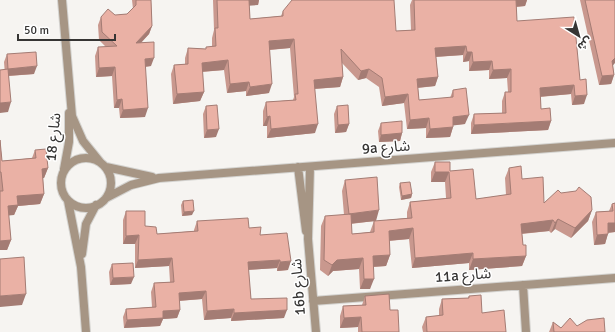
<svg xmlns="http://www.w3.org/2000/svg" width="615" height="332" font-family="Signika,'Noto Sans Arabic',sans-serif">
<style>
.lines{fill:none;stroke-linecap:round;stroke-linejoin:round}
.minor-casing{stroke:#d3d2cf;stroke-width:10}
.minor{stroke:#a69584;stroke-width:8}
.wall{fill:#c9988e;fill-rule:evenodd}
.shaded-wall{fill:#a47c74}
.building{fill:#eab1a5;stroke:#a47c74}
.labels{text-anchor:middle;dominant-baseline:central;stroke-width:3;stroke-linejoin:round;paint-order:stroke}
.street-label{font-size:15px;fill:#363534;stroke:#fff}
</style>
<rect width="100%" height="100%" fill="#f6f4f1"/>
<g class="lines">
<defs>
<path id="minor" d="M62,0L72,116L83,141L100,162
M61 183a25 25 0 1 1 50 0a25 25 0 1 1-50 0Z
M106,167L152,177
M298,167L306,231
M310,167L308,239L316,332
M64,169L69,142V113
M106,198L131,185L159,178L615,143
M68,201L81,267L86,332
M82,254L86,224L96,205
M523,285L526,332
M313,301L615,278"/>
</defs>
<use href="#minor" class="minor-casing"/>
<use href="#minor" class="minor"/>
</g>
<path class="wall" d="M132,0H151L152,26L149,34L141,43L151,66L145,67V117L120,118L119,108H114L112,76L96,77L95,56L98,47H106L99,40L98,25L101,17L127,14L133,9Z
M213,0H259L258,5H249L250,19L281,16L283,11L396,31L411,30L410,5L412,0H527L525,6L516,7L517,21L580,80L584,104L572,105L571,94L540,97L541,109L551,121L548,130L471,134V123L474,114L502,113V101L505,92H508L507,78L489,79V70L469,71V61L463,62V55L436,57L438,77L435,86L418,88L419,100L450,98L453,90L465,124L453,125V127L450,137L426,138V128L407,129L404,103L382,106L379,87L366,78L358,80L342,63L343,77L340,87L315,89V133L267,138V126H263V111L266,102L293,100L294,97L290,48L270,50L269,93L246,96V91L227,93L224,70L202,72L204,92L200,101L173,104L171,74L174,65L185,64V58L188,48L206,49V47H212V38L214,30Z
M580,0H615L613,66L614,75L611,84L599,85Z
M7,54L34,74L9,76L8,112L4,62Z
M206,106L216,137L204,138L203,114Z
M337,106L349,124L346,132L335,133L334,114Z
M381,123L402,133L400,141L379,142L378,131Z
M0,140L2,161L32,158L35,150L48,168L44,178H43L44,194L40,204L18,206L14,215H8L11,240L7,250H0Z
M435,162L450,171L476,199L506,195L505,178L509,168L522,179L544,203L561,193L592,210L588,221L571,238L555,229L551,233L549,231L522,234L523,245L526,256L522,266L469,270V263L412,268L409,239L389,241L390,255L386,266L373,267L370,289H360L359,269L333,271L328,276L320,270L321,226L325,216L344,215L342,191L345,180L376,221L407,218V212L410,202L446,198L445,182H431V172ZM374,221L370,232L352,234L351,224Z
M400,183L412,194L411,198L401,200L399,187Z
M183,201L192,215L182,216L181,205Z
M615,203V232L608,233L605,244L594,245L592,222L596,212L609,211L612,204Z
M126,211L145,226L157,234L194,231V230L197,221L249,228L260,235L288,270L277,271V268L248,270L251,299L284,318L231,321V318L204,320L202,299L179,301L180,310L177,318L163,319L160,326L124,328L123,317L126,309L152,307L151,292L154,283L170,282L169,266L135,268V244H123V220Z
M112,264L131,284L110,285L109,272Z
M365,296L390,310L399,332H358V327L340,328V316L343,306L362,305Z
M469,296L482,313L506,332H423L422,327L426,317L439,316V309L442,299L468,298Z
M553,322L561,328L577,326L605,332H549Z"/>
<path class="shaded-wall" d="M247,0H259L258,5L245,6Z
M515,0H527L525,6L512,7Z
M152,26L149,34L133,51L136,43Z
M294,39L290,48L266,50L269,41Z
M466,46L463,55L432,57L435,48Z
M467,52H472L469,61L463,62Z
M154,58L151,66L142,67L145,59Z
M615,58V63L609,70L612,61Z
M228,60L224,70L198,72L202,63Z
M492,61L489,70L469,71L473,62Z
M37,66L34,74L5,76L8,69Z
M115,67L112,76L96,77L99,68Z
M369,69L366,78L358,80L361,71Z
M511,69L507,78L489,79L493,70Z
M614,75L611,84L599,85L602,76Z
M343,77L340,87L311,89L314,80Z
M438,77L435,86L414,88L417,79Z
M249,82L246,91L227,93L230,84Z
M272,84L269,93L246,96L250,87Z
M574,85L571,94L536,97L540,88Z
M204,92L200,101L173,104L177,94Z
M408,94L404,103L382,106L385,97Z
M587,95L584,104L572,105L575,96Z
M122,99L119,108H114L117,100Z
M11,102L8,112L0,113V103Z
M148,108L145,117L120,118L123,110Z
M469,115L465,124L449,126L453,117Z
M270,116L267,126H263L267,117Z
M429,118L426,128L407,129L410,120Z
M551,121L548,130L471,134L474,125Z
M318,124L315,133L267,138L271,129Z
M349,124L346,132L335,133L338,125Z
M453,127L450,137L426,138L430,129Z
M219,129L216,137L204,138L207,130Z
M402,133L400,141L379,142L381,135Z
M48,168L44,178L39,179L42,169Z
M435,172H449L445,182H431Z
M44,194L40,204L18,206L14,215L4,216L8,206L17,196Z
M412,194L411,198L401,200L402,196Z
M379,210L376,221L346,224L349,214Z
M592,210L588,221L571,238L575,228Z
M194,211L192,215L182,216L184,212Z
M558,219L555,229L551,233L555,223Z
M553,220L549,231L517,234L521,224Z
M608,223H615V232L604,233Z
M413,228L409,239L385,241L389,231Z
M608,234L605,244L594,245L597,235Z
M139,235L135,244H123L126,236Z
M11,240L7,250H0V241Z
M473,253L469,263L412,268L415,258Z
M390,255L386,266L369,267L373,256Z
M526,256L522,266L469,270L473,259Z
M172,258L169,266L135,268L138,260Z
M363,258L359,269L333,271L328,276L332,265L337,260Z
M280,260L277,268L245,270L248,262Z
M291,261L288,270L277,271L280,262Z
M134,277L131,284L110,285L113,278Z
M364,279H374L370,289H360Z
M206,291L202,299L176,301L179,293Z
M26,294L22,305L0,307V296Z
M234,309L231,318L204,320L207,311Z
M180,310L177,318L163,319L160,326L124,328L127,320L163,311Z
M287,310L284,318L231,321L234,313Z
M361,317L358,327L340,328L344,318Z"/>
<path class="building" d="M136,0H151L152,26L136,43L154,42V58L145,59L148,108L123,110L122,99L117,100L115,67L99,68L98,47L117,46L102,32L101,17L108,9L115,15L127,14L136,5Z
M217,0H249L250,19L283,16V11L292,0H394L396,31L415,30L414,0H516L517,21L574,17L580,80L586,79L587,95L575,96L574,85L540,88L541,109L550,108L551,121L474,125V114L506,113L505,92H511V69L493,70L492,61L473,62L472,52H467L466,46L435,48L438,77L417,79L419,100L453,97V90L466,88L469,115L453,117V127L430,129L429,118L410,120L408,94L385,97L382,78L369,69L361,71L341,49L343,77L314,80L318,124L271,129L270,116L267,117L266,102L296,100L295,94H298L294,39L269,41L272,84L250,87L249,82L230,84L228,60L202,63L204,92L177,94L174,65L188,64V48L206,49V47L216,46L215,28H218Z
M585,0H615V58L612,61L614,75L602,76Z
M36,52L37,66L8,69L7,54Z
M8,69L11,102L0,103V70Z
M217,105L219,129L207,130L206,106Z
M348,105L349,124L338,125L337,106Z
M402,121V133L381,135V123Z
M0,140L2,161L36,158L35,150L46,149L48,168L42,169L44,194L17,196L18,205L8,206L11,240L0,241V191H3L1,172H0Z
M435,162H450V171L473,169L476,199L511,194L509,168L521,166L522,179L543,177L544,203L558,190L561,193L576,191L579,187L591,197L592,210L575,228L558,219L555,223L553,220L521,224L523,245H526V256L473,259V253L415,258L413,228L389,231L390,255L373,256L374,279H364L363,258L337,260L332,265L324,260L325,216L351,214L352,234L374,232V221L412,218L410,202L451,198L449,172H435Z
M377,177L379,210L349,214L345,180Z
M410,182L412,194L402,196L400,183Z
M193,200L194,211L184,212L183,201Z
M615,203V223H608V234L597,235L596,212L613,211L612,204Z
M126,211H145V226L156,227L157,234L198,231L197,221L248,218L249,228L261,227L260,235L287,233L291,261L280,262V260L248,262L251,299L287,298V310L234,313V309L207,311L206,291L179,293L180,310L163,311V318L127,320L126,309L156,307L154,283L174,282L172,258L138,260L139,235L126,236Z
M24,257L26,294L0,296V259Z
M133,263L134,277L113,278L112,264Z
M389,294L390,310H398L399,332H362L361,317L344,318L343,306L366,305L365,296Z
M481,295L482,313L504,310L506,332H427L426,317L443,315L442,299L469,298V296Z
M570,318L577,326L587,320L604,318L605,332H554L553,322L561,328Z"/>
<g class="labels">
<g class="street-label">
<text transform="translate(53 137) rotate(-84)">شارع 18</text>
<text transform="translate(386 147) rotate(-4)">9a شارع</text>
<text transform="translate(463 275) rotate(-4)">11a شارع</text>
<text transform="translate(298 287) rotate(-94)">16b شارع</text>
</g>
</g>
<g transform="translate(579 36) rotate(143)" stroke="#ffffff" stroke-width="3" paint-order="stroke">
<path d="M0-3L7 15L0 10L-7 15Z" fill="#363534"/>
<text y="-6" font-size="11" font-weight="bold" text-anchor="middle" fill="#363534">ش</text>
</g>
<path d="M18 34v6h97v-6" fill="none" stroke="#363534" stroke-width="2"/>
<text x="24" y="34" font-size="12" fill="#363534" stroke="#ffffff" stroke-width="3" paint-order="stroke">50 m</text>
</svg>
